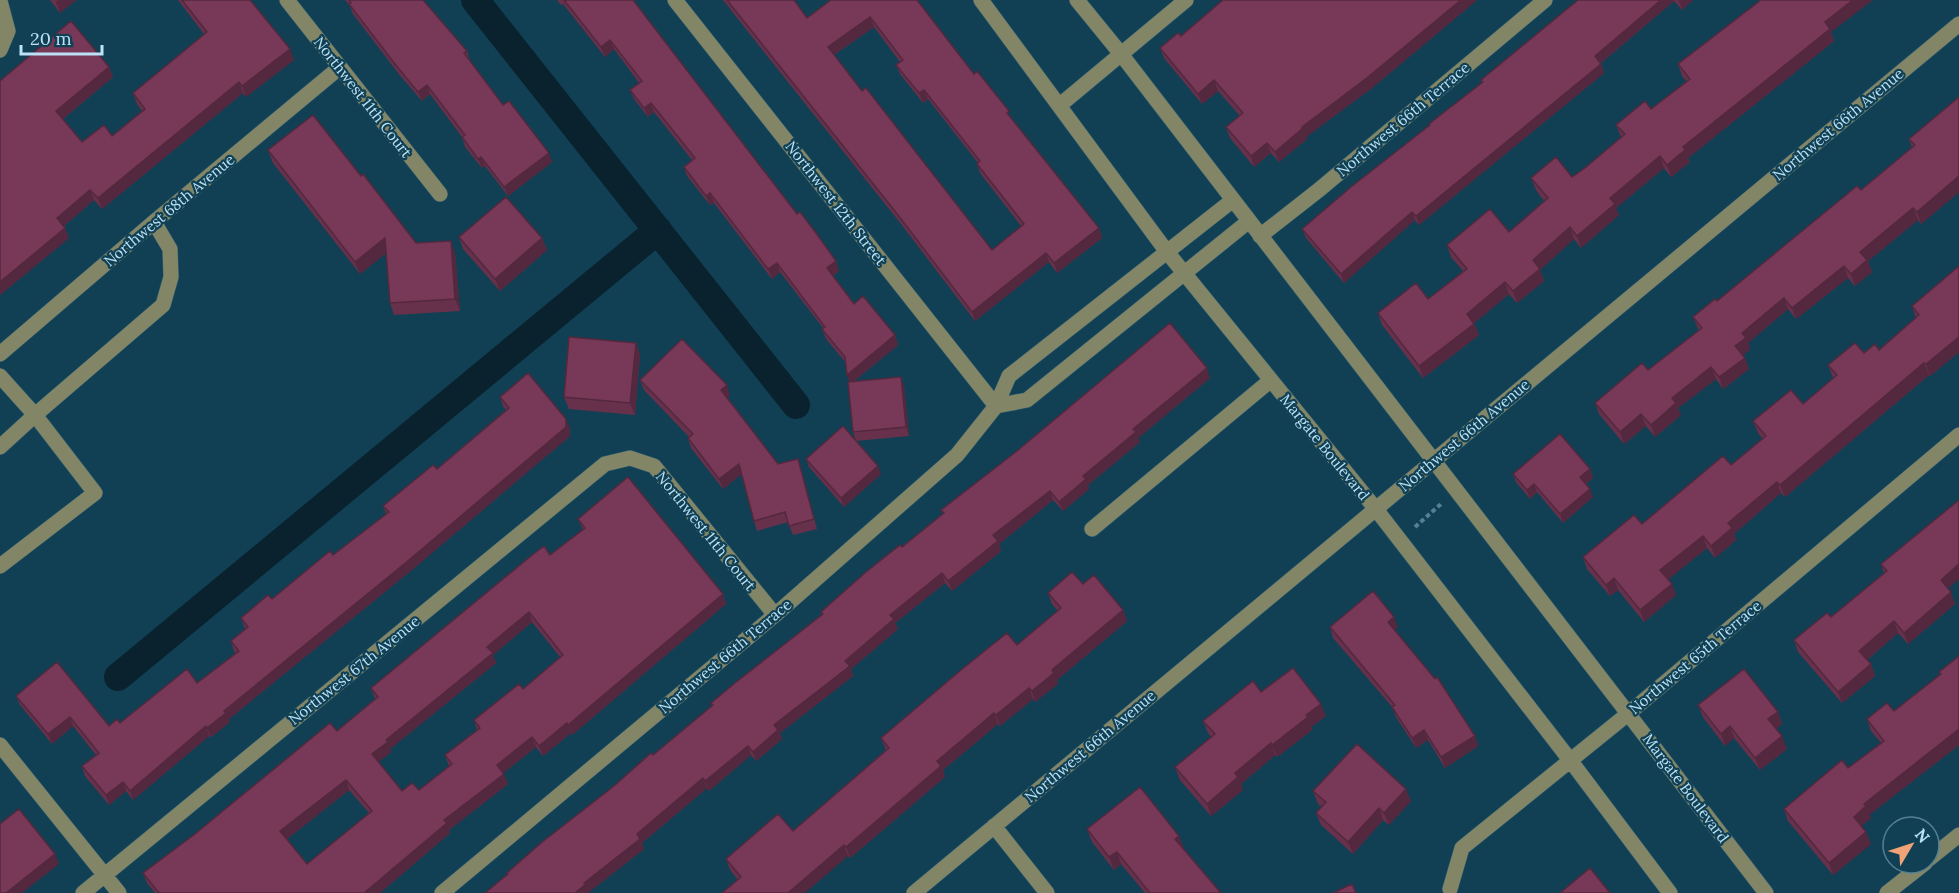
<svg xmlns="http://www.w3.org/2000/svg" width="1959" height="893" font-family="Lora,serif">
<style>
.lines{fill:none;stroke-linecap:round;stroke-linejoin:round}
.canal{stroke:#09222e;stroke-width:28}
.minor-casing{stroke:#305d71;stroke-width:16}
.path{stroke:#548094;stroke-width:4;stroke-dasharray:4.5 3;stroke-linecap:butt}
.minor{stroke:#838666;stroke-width:15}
.wall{fill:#67314c;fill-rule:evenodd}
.shaded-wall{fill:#54283e}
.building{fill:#783958;stroke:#54283e;stroke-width:1.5;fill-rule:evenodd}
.labels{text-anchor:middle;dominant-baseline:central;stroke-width:4.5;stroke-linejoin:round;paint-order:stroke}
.street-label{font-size:15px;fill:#bbe2f7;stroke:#114054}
</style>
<rect width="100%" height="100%" fill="#114054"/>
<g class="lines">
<path class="canal" d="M475,0L796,405
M118,677L658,230"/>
<defs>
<path id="minor" d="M287,0L440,194
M675,0L996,406
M981,0L1167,252L1375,508L1570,760L1670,893
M1077,0L1121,54L1766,893
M0,1L8,31L0,50
M1060,105L1186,0
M1260,236L1320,189L1545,0
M0,354L154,222L339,68
M0,376L35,415L0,447
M996,406L1027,400L1249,221
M1092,529L1271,380
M0,566L95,493L35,415L163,305L171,277L170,249L154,222
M0,745L119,893
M994,826L1047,893
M1929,859L1959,835
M1450,889L1462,848L1629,713L1959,435
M83,893L605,464L630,458L654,466L775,615
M442,893L775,615L957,455L996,406L1009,376L1233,200
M914,893L1959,24
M1887,893L1925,863"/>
</defs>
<use href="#minor" class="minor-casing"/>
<path class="path" d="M1415,527L1441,504"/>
<use href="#minor" class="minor"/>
</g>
<path class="wall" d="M50,0H76L60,13Z
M178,0H250L294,60L246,97L243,93L102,209L94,200L64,226L69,238L0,295V81L109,67L113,77L63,119L82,142L112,136L142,111L137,104L133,93L204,34Z
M345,0H423L467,51L470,61L503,105L552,162L508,196L485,166L482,168L465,147L462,137L430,94L422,101L398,73L353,14L350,6Z
M557,0H633L797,214L836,261L839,271L833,276L854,304L895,335L898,345L853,382L904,386L909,436L856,441L853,432L850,382L846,363L826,339L822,329L823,328L780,272L772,279L714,203L710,205L687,176L684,167L692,160L654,112L648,117L634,99L630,90L639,83L614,49L605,57L563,4L561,5Z
M723,0H794L807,18L917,0L974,74L1012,119L1099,228L1102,238L1057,273L1049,262L975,321L901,224L764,52ZM874,27L900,62L896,65L900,74L923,103L928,99L978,163L977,164L980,173L1021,226L992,250L862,91L834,55Z
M1223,0H1477L1372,88L1306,137L1307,139L1279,162L1271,153L1254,167L1230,138L1226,127L1240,116L1218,91L1202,104L1164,58L1160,48L1181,36Z
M1578,0H1693L1682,10L1674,1L1601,63L1604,73L1419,225L1415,220L1344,283L1306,238L1302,229L1430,126L1429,124L1482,82L1481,80Z
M1831,32L1834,41L1688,158L1690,162L1671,177L1664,168L1616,208L1619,215L1581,248L1574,239L1540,270L1544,281L1517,303L1509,294L1474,323L1479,335L1423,378L1382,325L1378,313L1428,299L1463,271L1451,257L1447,245L1509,232L1544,201L1536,190L1531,178L1572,177L1585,168L1621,137L1616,125L1651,109L1687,82L1682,76L1678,64Z
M1959,97V192L1921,224L1918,220L1868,261L1872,272L1855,286L1848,278L1796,319L1788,309L1748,343L1750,349L1743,355L1749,369L1723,389L1716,379L1678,408L1681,415L1655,437L1646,426L1624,444L1599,414L1595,403L1648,370L1699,331L1693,317L1717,301L1861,190L1912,148L1909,139Z
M268,150L361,176L416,243L455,253L460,311L394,315L390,303L386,253L360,274L273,163Z
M459,237L542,238L547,250L500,291L463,249Z
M1959,266V352L1930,376L1929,375L1785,497L1781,493L1734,534L1736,540L1715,558L1707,548L1668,579L1676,595L1644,622L1618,590L1610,596L1587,569L1583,557L1642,524L1731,465L1763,439L1758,433L1753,421L1803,404L1833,378L1828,365L1864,353L1879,350L1916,318L1912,306Z
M636,343L640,355L635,415L569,409L564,397Z
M1210,378L1138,438L1140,442L1088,485L1089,489L1063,511L1053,500L999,544L1001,551L952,591L945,583L895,623L898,629L851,669L853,676L780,733L782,739L756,761L751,755L709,791L707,788L642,843L644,849L589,892L508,875L507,873L653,755L712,706L711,703L822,615L821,612L943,514L941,510Z
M640,380L730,395L727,398L778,464L798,459L801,469L817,529L793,535L788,522L757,531L754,521L741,474L723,489L691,448L688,438L689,437L644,390Z
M500,397L570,428V436L413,569L229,719L230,722L211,737L209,736L133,800L126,791L109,805L85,776L82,766L96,755L73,726L52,744L20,705L16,696L109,726L120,723L197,683L236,653L234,651L231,641L245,629L241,618L272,599L333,555L386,514L383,506L437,469L506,410L503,406Z
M806,459L881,474L844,507L809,467Z
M1590,469L1593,478L1586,484L1593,497L1563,523L1537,492L1530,499L1516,482L1513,474Z
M578,519L723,594L726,604L572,735L571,733L543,756L536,747L503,773L508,784L449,830L450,833L380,893H155L147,883L143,873L337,731L375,699L371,688L583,530ZM532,622L560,657L523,689L474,720L477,730L445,755L449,766L419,790L402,791L378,762L391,752L390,749L496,663L493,655ZM349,790L369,813L307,864L287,839Z
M1881,564L1948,588L1955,604L1908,644L1898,633L1867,660L1871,664L1875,676L1842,703L1798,652L1794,640L1831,617L1884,573Z
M1083,584L1123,610L1127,621L1057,680L1058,684L1035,702L1033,699L1000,726L998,724L943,770L945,777L850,858L848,856L738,880L730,870L726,859L793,831L886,750L881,738L1017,645L1058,611L1052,604L1048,593Z
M1330,627H1398L1394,630L1475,736L1478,746L1445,768L1428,740L1416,748L1396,717L1393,708L1333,638Z
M1959,656V745L1869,815L1871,818L1861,826L1866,832L1871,844L1833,875L1788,821L1784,809L1848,768L1881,743L1871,731L1867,719L1894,711L1940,675L1939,672Z
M1261,692L1326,716L1311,727L1312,730L1277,757L1275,755L1241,784L1243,790L1211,816L1180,780L1175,767L1211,737L1208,733L1203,721Z
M1698,705L1778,712L1782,724L1776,729L1787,749L1760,770L1734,738L1725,746L1703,717Z
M1313,791L1411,801L1389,825L1383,820L1353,854L1321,825L1316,813L1322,807L1318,804Z
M1087,829L1179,836L1183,848L1221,893H1145L1121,864L1114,870L1092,842Z"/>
<path class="shaded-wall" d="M59,0H76L60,13L56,2Z
M1461,0H1477L1372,88L1306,137L1307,139L1279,162L1275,152L1302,127Z
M1661,0H1674V1L1598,65L1595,56Z
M1679,0H1693L1682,10L1679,1Z
M1853,0H1873L1831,32L1834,41L1688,158L1690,162L1671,177L1667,165L1683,147L1825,22Z
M870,17L874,27L832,56L828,47Z
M610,40L614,49L605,57L601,47Z
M290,49L294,60L246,97L242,86Z
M1601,64L1604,73L1419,225L1416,216Z
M109,67L113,77L60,121L56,111Z
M1214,80L1218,91L1202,104L1198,94Z
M239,82L243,93L102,209L98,198Z
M427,85L430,94L422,101L418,92Z
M924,90L928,99L923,103L919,93Z
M651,103L654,112L648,117L644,108Z
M1267,143L1271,153L1254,167L1251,156Z
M549,153L552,162L508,196L504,187Z
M1660,156L1664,168L1616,208L1619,215L1581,248L1577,236L1610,198Z
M481,157L485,166L482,168L478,159Z
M1959,176V192L1921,224L1917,212Z
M90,190L94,200L61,228L57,218Z
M710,193L714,203L710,205L706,196Z
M1913,208L1918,220L1868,261L1872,272L1855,286L1851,274L1860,252Z
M1412,212L1415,220L1344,283L1341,274Z
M1570,227L1574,239L1540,270L1544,281L1517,303L1513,291L1533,260Z
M65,228L69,238L0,295V282Z
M1099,228L1102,238L1057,273L1054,263Z
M385,238L389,251L360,274L355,262Z
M542,238L547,250L500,291L495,279Z
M451,241L455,253L460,311L455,299Z
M1046,253L1049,262L975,321L972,312Z
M836,261L839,271L830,277L827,268Z
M777,263L780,272L772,279L768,269Z
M1844,266L1848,278L1796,319L1792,308Z
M1505,282L1509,294L1471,326L1467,314Z
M1784,298L1788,309L1748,343L1750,349L1740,358L1735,346L1742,333Z
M1474,324L1479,335L1423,378L1419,366Z
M895,335L898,345L850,384L847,375Z
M1959,337V352L1930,376L1926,364Z
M636,343L640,355L635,415L630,403Z
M1745,358L1749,369L1723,389L1719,377Z
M1924,363L1929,375L1785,497L1780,485Z
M1711,367L1716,379L1678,408L1681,415L1655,437L1651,425L1672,398Z
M1207,368L1210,378L1138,438L1140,442L1088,485L1089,489L1063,511L1059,502L1083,476L1133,429Z
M901,377L904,386L909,436L906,427Z
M727,385L730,395L724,400L721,390Z
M1641,414L1646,426L1624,444L1620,432Z
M566,419L570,428V436L413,569L229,719L230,722L211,737L207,728L224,711Z
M739,464L742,474L723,489L719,479Z
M878,466L881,474L844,507L841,498Z
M1590,469L1593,478L1583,486L1580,477Z
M1777,482L1781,493L1734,534L1736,540L1715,558L1711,546L1728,523Z
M1534,484L1537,492L1530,499L1527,490Z
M1590,489L1593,497L1563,523L1560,514Z
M1050,491L1053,500L999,544L1001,551L952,591L948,581L993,535Z
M1703,536L1707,548L1665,582L1660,570Z
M1959,564V579L1945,591L1941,580Z
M942,573L945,583L895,623L898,629L851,669L853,676L780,733L782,739L756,761L753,752L774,725L845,661L890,615Z
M1614,578L1618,590L1610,596L1606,585Z
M1672,584L1676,595L1644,622L1640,610Z
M1951,592L1955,604L1908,644L1904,633Z
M723,594L726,604L572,735L568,725Z
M1123,610L1127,621L1057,680L1058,684L1035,702L1032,691L1052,670Z
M529,612L532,622L493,655L496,663L390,749L391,752L376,764L372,754L386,740L487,647Z
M1394,617L1398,627L1391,633L1388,622Z
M1894,621L1898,633L1864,662L1859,651Z
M1871,664L1875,676L1842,703L1838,692Z
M1029,688L1033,699L1000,726L996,715Z
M1321,704L1326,716L1311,727L1312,730L1277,757L1272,745L1306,715Z
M1778,712L1782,724L1773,731L1768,719Z
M994,713L998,724L943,770L945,777L850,858L846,847L937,761Z
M70,717L73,726L52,744L48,734Z
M567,723L571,733L543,756L539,746Z
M206,726L209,736L133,800L130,791Z
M1730,726L1734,738L1725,746L1721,734Z
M1959,729V745L1869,815L1871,818L1858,829L1854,817L1864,804Z
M1424,730L1428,740L1416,748L1412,738Z
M1475,736L1478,746L1445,768L1441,757Z
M1782,736L1787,749L1760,770L1755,758Z
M532,737L536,747L501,775L497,765Z
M1271,743L1275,755L1241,784L1243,790L1211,816L1207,804L1235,773Z
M748,746L751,755L709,791L705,781Z
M504,774L508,784L449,830L450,833L380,893H364L444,820Z
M703,778L707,788L642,843L644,849L589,892V893H575L584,883L637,834Z
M346,780L349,790L284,841L280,831Z
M123,782L126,791L109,805L106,795Z
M1406,789L1411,801L1389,825L1384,813Z
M1379,808L1383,820L1353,854L1348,842Z
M1866,832L1871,844L1833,875L1829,863Z
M1179,836L1184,848L1180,851L1175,839Z
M844,845L848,856L805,893H788Z
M1117,852L1121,864L1114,870L1109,857Z
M55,854L59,864L22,893H6Z"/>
<path class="building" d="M182,0H250L290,49L242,86L239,82L98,198L90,190L57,218L65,228L0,282V81L71,21L109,67L56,111L82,142L104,125L112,136L145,109L133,93L207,32Z
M349,0H423L467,51L464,53L503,105L509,101L549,153L504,187L481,157L478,159L462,137L465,135L427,85L418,92L395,64L349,4L351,3Z
M564,0H633L797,214L800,212L816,233L836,261L827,268L854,304L863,296L895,335L847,375L845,357L822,329L825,327L777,263L768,269L710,193L706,196L684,167L695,158L651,103L644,108L630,90L642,81L610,40L601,47Z
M727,0H794L807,18L831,0H917L974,74L977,71L1009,111L1007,113L1099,228L1054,263L1046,253L972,312L898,215ZM870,17L903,60L896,65L919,93L924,90L980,161L977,164L1024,224L992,250L866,88L862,91L828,47Z
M1223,0H1461L1368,77L1302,127L1303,128L1275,152L1267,143L1251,156L1226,127L1243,113L1214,80L1198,94L1160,48L1178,33L1181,36Z
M1578,0H1661L1595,56L1601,64L1416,216L1412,212L1341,274L1302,229L1351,187L1430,125L1429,124L1483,82L1481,80Z
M1761,0H1853L1825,22L1830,29L1683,147L1685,150L1667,165L1660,156L1610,198L1615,204L1577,236L1570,227L1533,260L1540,269L1513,291L1505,282L1467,314L1474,324L1419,366L1378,313L1416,283L1428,299L1467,269L1447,245L1490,209L1509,232L1548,198L1531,178L1556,157L1572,177L1585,168L1625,134L1616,125L1645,101L1651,109L1690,79L1678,64Z
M1959,97V176L1917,212L1913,208L1860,252L1867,260L1851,274L1844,266L1792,308L1784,298L1742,333L1746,338L1735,346L1745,358L1719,377L1711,367L1672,398L1676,403L1651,425L1641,414L1620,432L1595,403L1642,363L1648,370L1702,328L1693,317L1715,299L1717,301L1857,186L1861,190L1915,145L1909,139Z
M313,115L361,176L363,174L416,243L451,241L455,299L390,303L385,238L355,262L268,150Z
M506,197L542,238L495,279L459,237Z
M1959,266V337L1926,364L1924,363L1780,485L1777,482L1728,523L1732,528L1711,546L1703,536L1660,570L1672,584L1640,610L1614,578L1606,585L1583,557L1634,515L1642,524L1723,456L1731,465L1766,436L1753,421L1791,390L1803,404L1837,375L1828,365L1855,343L1864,353L1875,344L1879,350L1919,315L1912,306Z
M1170,323L1207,368L1133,429L1136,432L1083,476L1086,479L1059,502L1050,491L993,535L998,541L948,581L942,573L890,615L894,619L845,661L850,666L774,725L778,730L753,752L748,746L705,781L703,778L637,834L640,839L584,883L586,884L575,893H485L508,874L507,873L541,843L614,786L651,753L653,755L713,705L711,703L735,683L823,614L821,612L866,572L900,545L902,547L944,513L941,510L1017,451Z
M569,337L636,343L630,403L564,397Z
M682,339L727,385L721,390L778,464L798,459L814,519L789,526L785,512L754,521L739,464L719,479L688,438L693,434L640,380Z
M528,373L566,419V427L409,560L224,711L226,713L207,728L206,726L130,791L123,782L106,795L82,766L99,753L70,717L48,734L16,696L57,662L109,726L117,719L120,723L187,669L197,683L239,651L231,641L248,627L241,618L268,595L272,599L330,551L333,555L389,512L383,506L433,465L437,469L509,408L500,397Z
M901,377L906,427L853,432L848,382Z
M843,426L878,466L841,498L806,459Z
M1560,434L1590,469L1580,477L1590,489L1560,514L1534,484L1527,490L1513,474Z
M628,477L723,594L568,725L567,723L539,746L532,737L497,765L504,774L444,820L447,823L364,893H159L143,873L195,834L330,723L337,731L378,697L371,688L531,556L544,546L550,555L585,528L578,519ZM529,612L563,655L523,689L519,684L474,720L480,728L445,755L452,764L419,790L412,783L402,791L372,754L388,742L386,740L493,653L487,647ZM346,780L372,811L307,864L280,831Z
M1959,500V564L1941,580L1951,592L1904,633L1894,621L1859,651L1871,664L1838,692L1794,640L1827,613L1831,617L1887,571L1881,564Z
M1072,572L1083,584L1094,575L1123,610L1052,670L1054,673L1032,691L1029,688L996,715L994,713L937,761L941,766L846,847L844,845L788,893H722L741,877L726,859L778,814L793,831L889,748L881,738L961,670L1007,633L1017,645L1061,608L1048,593Z
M1373,591L1394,617L1388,622L1435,679L1437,677L1475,736L1441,757L1424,730L1412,738L1392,707L1395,705L1330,627Z
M1959,656V729L1864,804L1866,806L1854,817L1866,832L1829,863L1784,809L1842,760L1848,768L1884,741L1867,719L1887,703L1894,711L1941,674L1939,672Z
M1293,668L1321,704L1306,715L1308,717L1272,745L1271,743L1235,773L1238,777L1207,804L1175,767L1215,734L1203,721L1253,681L1261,692Z
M1744,669L1778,712L1768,719L1782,736L1755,758L1730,726L1721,734L1698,705Z
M1357,744L1406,789L1384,813L1379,808L1348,842L1316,813L1326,802L1313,791Z
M1140,787L1179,836L1175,839L1221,893H1150L1117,852L1109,857L1087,829Z
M19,809L55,854L6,893H0V824Z
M1590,868L1610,893H1560Z
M1352,884L1356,893H1333Z"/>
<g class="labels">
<g class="street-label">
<text transform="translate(363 97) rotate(52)">Northwest 11th Court</text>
<text transform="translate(1403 119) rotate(-40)">Northwest 66th Terrace</text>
<text transform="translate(1838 124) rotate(-40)">Northwest 66th Avenue</text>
<text transform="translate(836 203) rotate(52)">Northwest 12th Street</text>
<text transform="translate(169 210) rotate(-40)">Northwest 68th Avenue</text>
<text transform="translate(1464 435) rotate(-40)">Northwest 66th Avenue</text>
<text transform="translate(1325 447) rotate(51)">Margate Boulevard</text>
<text transform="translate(706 531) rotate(51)">Northwest 11th Court</text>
<text transform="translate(725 656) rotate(-40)">Northwest 66th Terrace</text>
<text transform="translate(1695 657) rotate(-40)">Northwest 65th Terrace</text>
<text transform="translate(354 670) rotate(-39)">Northwest 67th Avenue</text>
<text transform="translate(1090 746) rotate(-40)">Northwest 66th Avenue</text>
<text transform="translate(1686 788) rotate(53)">Margate Boulevard</text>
</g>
</g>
<g transform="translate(1911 845) rotate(51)"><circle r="28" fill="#114054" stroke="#558195" stroke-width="1.5"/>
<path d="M0-4.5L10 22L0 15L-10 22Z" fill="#efa377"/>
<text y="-9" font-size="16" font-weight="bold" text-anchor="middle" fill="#bbe2f7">N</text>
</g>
<path d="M21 45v9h81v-9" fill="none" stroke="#bbe2f7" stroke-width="3"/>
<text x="30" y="45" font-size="18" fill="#bbe2f7" stroke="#114054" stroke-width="4.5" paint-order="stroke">20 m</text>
</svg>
